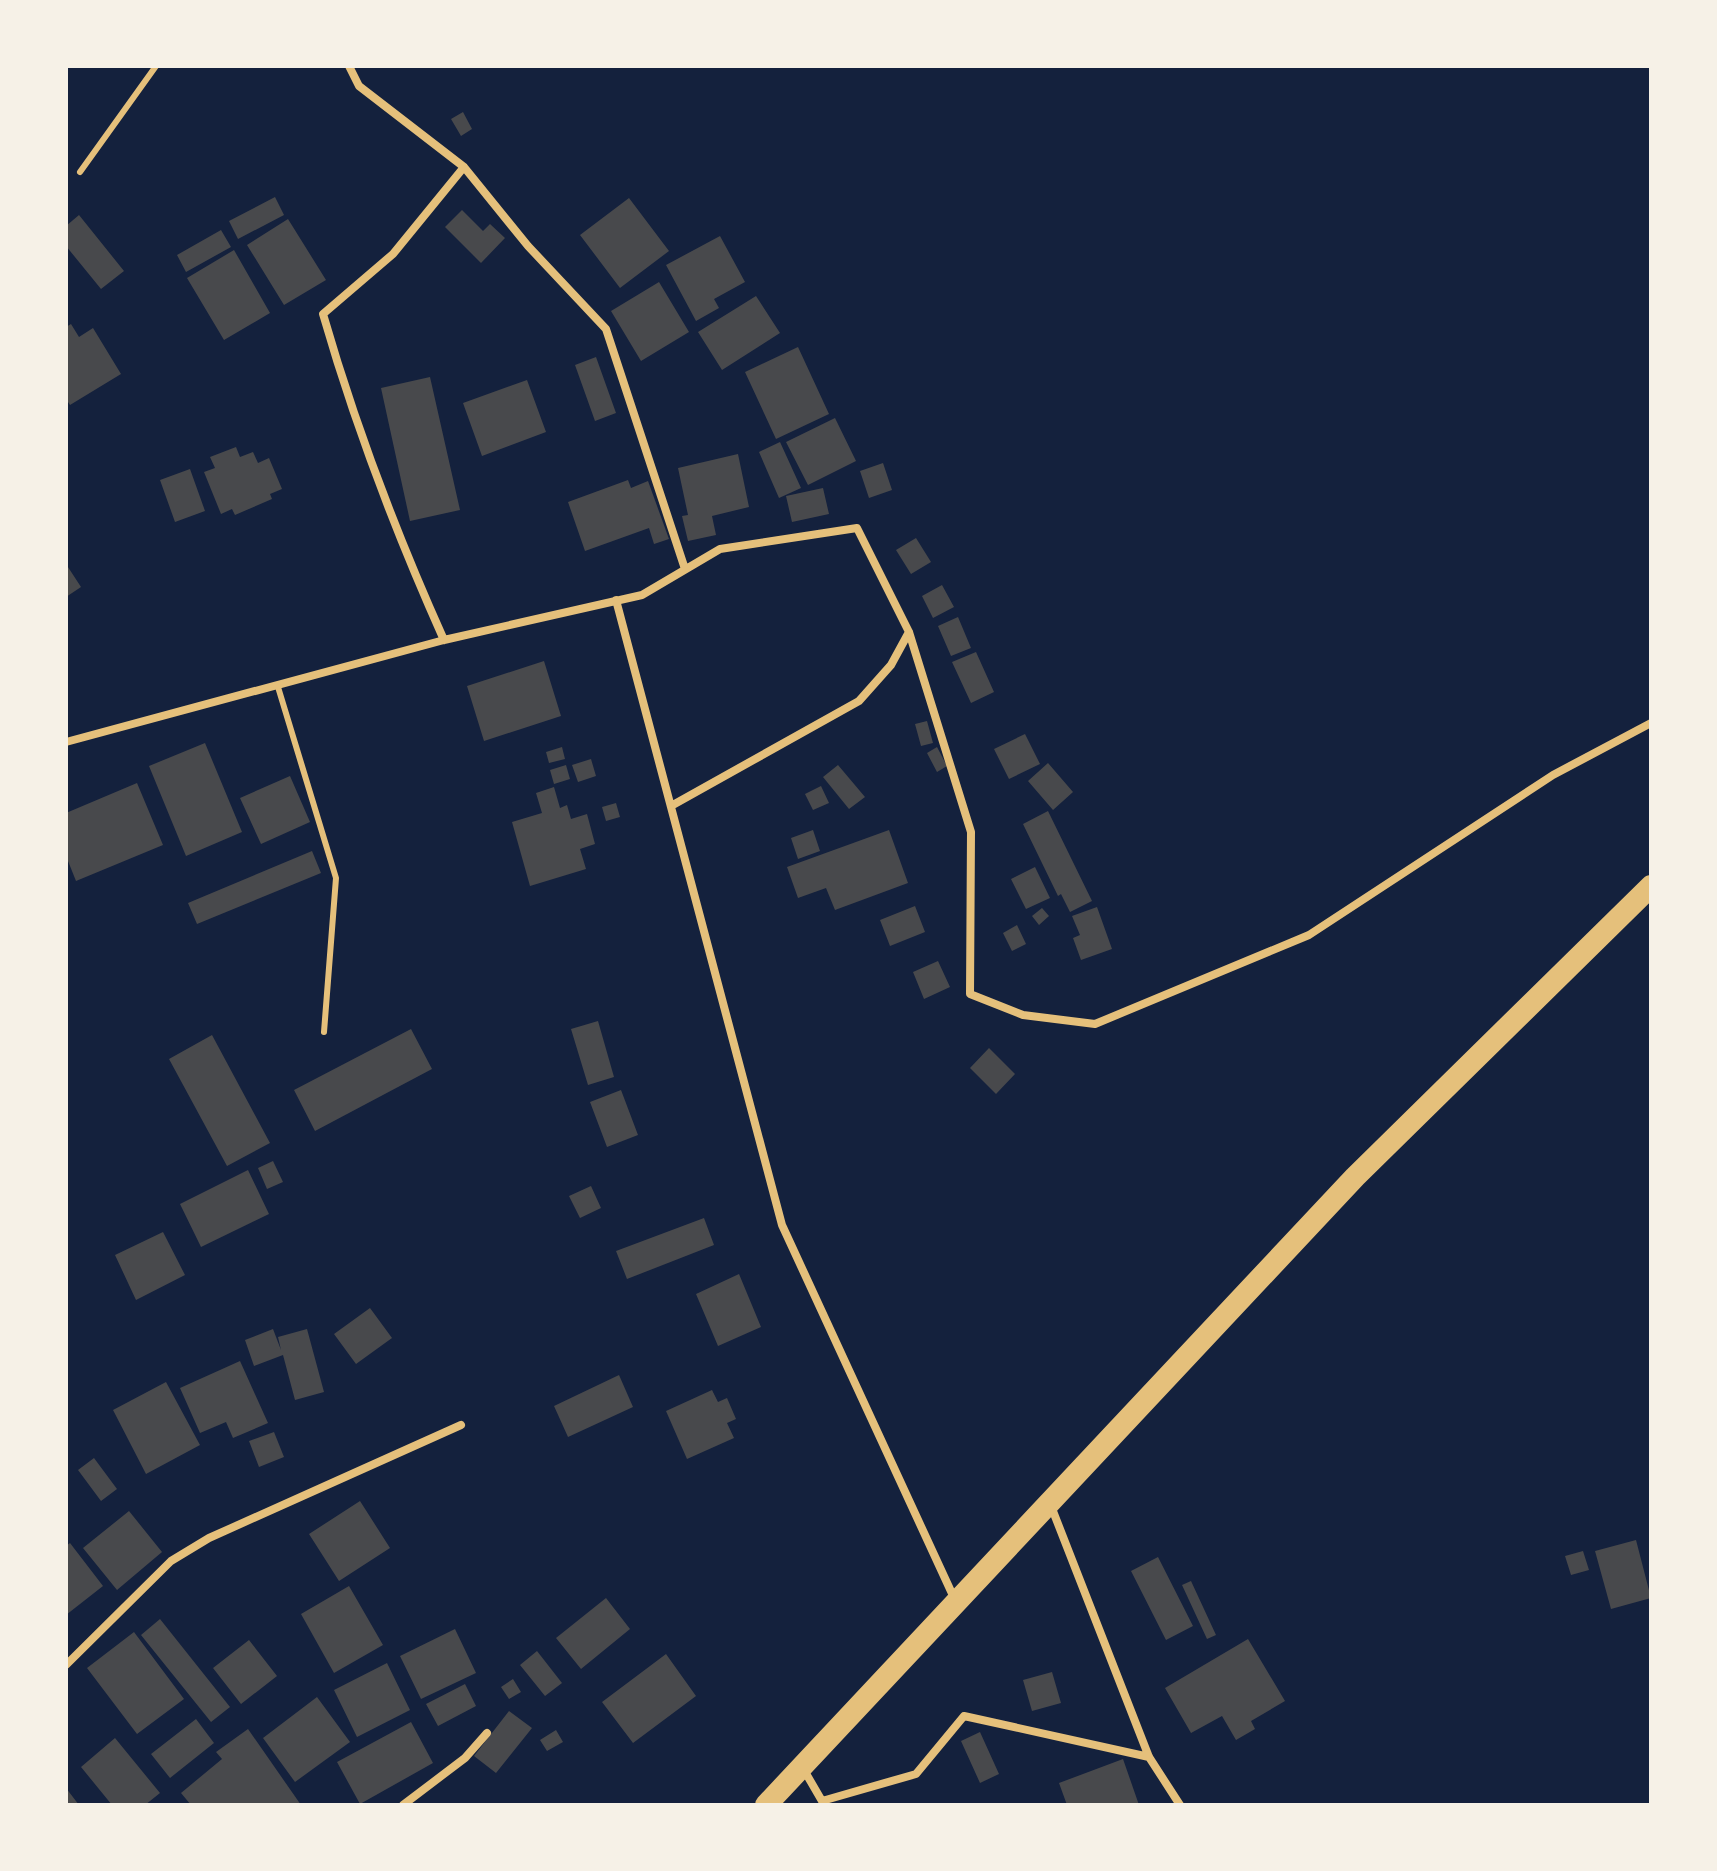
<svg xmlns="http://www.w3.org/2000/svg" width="1717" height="1871" font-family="Mulish,sans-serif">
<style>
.building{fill:#48494c}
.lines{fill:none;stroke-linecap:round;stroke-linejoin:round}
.service{stroke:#e5c07b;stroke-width:6}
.minor{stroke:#e5c07b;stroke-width:8}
.trunk{stroke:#e5c07b;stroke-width:22}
</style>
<rect width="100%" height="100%" fill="#14213d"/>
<path class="building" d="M463,112L472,129L461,136L451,119Z
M275,197L284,215L238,239L229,221Z
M629,198L669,251L620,288L580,235Z
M462,210L483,231L490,224L505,238L481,263L445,227Z
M79,215L124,271L101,289L66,246V226Z
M288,219L326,280L284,305L247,245Z
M221,230L231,247L186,272L177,255Z
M720,236L745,282L714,299L719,308L696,321L666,265Z
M234,250L270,313L224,340L187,278Z
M659,282L689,332L641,361L611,311Z
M756,296L780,333L722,370L698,332Z
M71,324L79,337L93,328L121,374L70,405L66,399V327Z
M798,347L829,414L776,439L745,372Z
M596,357L616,413L595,421L575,365Z
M430,377L460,510L410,521L381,388Z
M527,380L546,432L482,456L463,403Z
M835,418L856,461L808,485L786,442Z
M780,442L801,488L779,498L759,452Z
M236,447L240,457L253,452L258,463L269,458L282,489L270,494L272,499L235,515L232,509L221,514L204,472L215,468L210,457Z
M738,454L749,507L712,516L716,535L688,541L682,516L688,515L678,468Z
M883,463L892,490L869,498L860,471Z
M190,469L205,511L175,522L160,480Z
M628,480L631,488L648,481L669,539L654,544L649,528L585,551L568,502Z
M823,488L829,514L792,522L786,496Z
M916,538L931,562L911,574L896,550Z
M66,564L81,587L66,597Z
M942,585L954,607L933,618L922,596Z
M958,617L971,648L951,656L938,626Z
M976,652L994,692L971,703L952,662Z
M544,661L561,716L484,741L467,686Z
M927,721L933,743L921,746L915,724Z
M1025,734L1040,764L1009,779L994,749Z
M205,743L242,832L186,856L149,766Z
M562,747L565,759L549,763L546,752Z
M937,747L947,766L937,772L927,753Z
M591,759L596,776L578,782L572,765Z
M1048,763L1073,792L1053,810L1028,781Z
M566,765L570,779L554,784L550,770Z
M838,765L865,797L849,809L823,777Z
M290,776L310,822L261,844L240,798Z
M137,783L163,845L76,881L66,856V813Z
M821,786L829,803L813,810L805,794Z
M554,787L560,808L567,805L571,819L587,814L595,844L580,849L586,869L530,886L512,822L542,813L536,793Z
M616,803L620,817L606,821L602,807Z
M1048,811L1092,901L1070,912L1061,894L1058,896L1023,824Z
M813,830L820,851L798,859L791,838Z
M889,830L908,883L835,910L826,888L798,898L787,867Z
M312,851L321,873L197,924L188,903Z
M1035,867L1050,898L1026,909L1011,879Z
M915,906L925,932L890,946L880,920Z
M1097,907L1112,949L1081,960L1073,938L1080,935L1072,916Z
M1042,908L1049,916L1039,925L1032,916Z
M1017,925L1026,944L1012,951L1003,933Z
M938,961L950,987L924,999L913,972Z
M598,1021L614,1077L588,1085L571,1029Z
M411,1029L432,1069L315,1131L294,1090Z
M212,1035L270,1143L227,1166L169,1059Z
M989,1048L1015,1074L996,1094L970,1068Z
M621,1090L638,1135L607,1147L590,1102Z
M273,1161L283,1182L267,1189L258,1168Z
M248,1170L269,1214L201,1247L180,1204Z
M591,1186L601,1208L580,1218L569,1196Z
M704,1218L714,1245L627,1279L616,1251Z
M163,1232L185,1275L136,1300L115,1255Z
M739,1274L761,1327L718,1346L696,1294Z
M370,1308L392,1338L356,1364L334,1334Z
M273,1329L281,1350L278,1337L307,1329L324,1392L295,1400L283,1355L254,1366L245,1340Z
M240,1361L268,1423L233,1438L226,1422L200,1433L180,1388Z
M619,1375L633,1407L568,1437L554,1406Z
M166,1382L200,1445L146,1474L113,1410Z
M712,1390L718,1402L727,1398L736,1419L727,1423L734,1438L687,1459L666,1411Z
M274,1432L284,1457L259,1467L249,1441Z
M94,1458L117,1489L101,1501L78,1470Z
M360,1501L390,1548L339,1581L309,1534Z
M129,1511L162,1552L117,1590L83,1548Z
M1636,1540L1651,1598L1611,1609L1595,1551Z
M70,1543L103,1586L66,1615V1546Z
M1583,1551L1589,1570L1571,1575L1565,1556Z
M1158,1557L1193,1626L1166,1640L1131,1571Z
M1191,1581L1216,1635L1207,1639L1182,1585Z
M349,1586L383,1645L334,1673L301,1614Z
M606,1598L630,1629L581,1669L556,1638Z
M160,1619L230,1707L211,1722L141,1635Z
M455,1629L476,1673L421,1699L400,1656Z
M134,1632L184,1699L137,1734L87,1668Z
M1248,1639L1285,1701L1251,1721L1255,1729L1236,1740L1222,1716L1191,1733L1165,1688Z
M249,1640L277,1676L241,1704L213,1668Z
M537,1651L562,1683L545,1696L520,1665Z
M666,1654L696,1696L633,1743L602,1702Z
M387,1663L410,1710L357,1737L334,1690Z
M1052,1672L1061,1703L1032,1711L1023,1680Z
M513,1679L521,1692L509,1699L501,1687Z
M465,1684L476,1706L438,1726L426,1704Z
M317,1697L350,1742L295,1782L263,1738Z
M509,1711L532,1728L496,1773L474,1756Z
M196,1719L214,1743L170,1778L151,1754Z
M411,1722L433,1763L360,1804L337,1762Z
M248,1729L301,1805H191L181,1793L222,1759L216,1752Z
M556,1730L563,1742L547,1751L540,1740Z
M980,1732L999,1774L980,1783L961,1741Z
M115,1738L160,1793L145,1805H112L81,1767Z
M1123,1759L1139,1805H1067L1059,1783Z
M66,1788L79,1805H66Z"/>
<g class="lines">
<path class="service" d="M80,172L156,66
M278,687L336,878L324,1032"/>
<path class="minor" d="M349,66L359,86L464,167L528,246L606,329L685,569
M616,600L782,1225L955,1600
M444,640C396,533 355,425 323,314L393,254L464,167
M66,742L444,640L642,595L720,549L857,528L909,632L971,832L970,994L1023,1015L1095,1024L1309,935L1553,775L1651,723
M671,806L859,701L891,665L909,632
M1051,1506L1149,1757L1180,1805
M66,1665L171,1561L209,1538L461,1425
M804,1770L822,1801L916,1774L964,1716L1149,1757
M403,1805L465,1758L487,1733"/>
<path class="trunk" d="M766,1805L1355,1177L1651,886"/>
</g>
<rect width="1717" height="1871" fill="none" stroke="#f6f1e7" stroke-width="136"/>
</svg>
